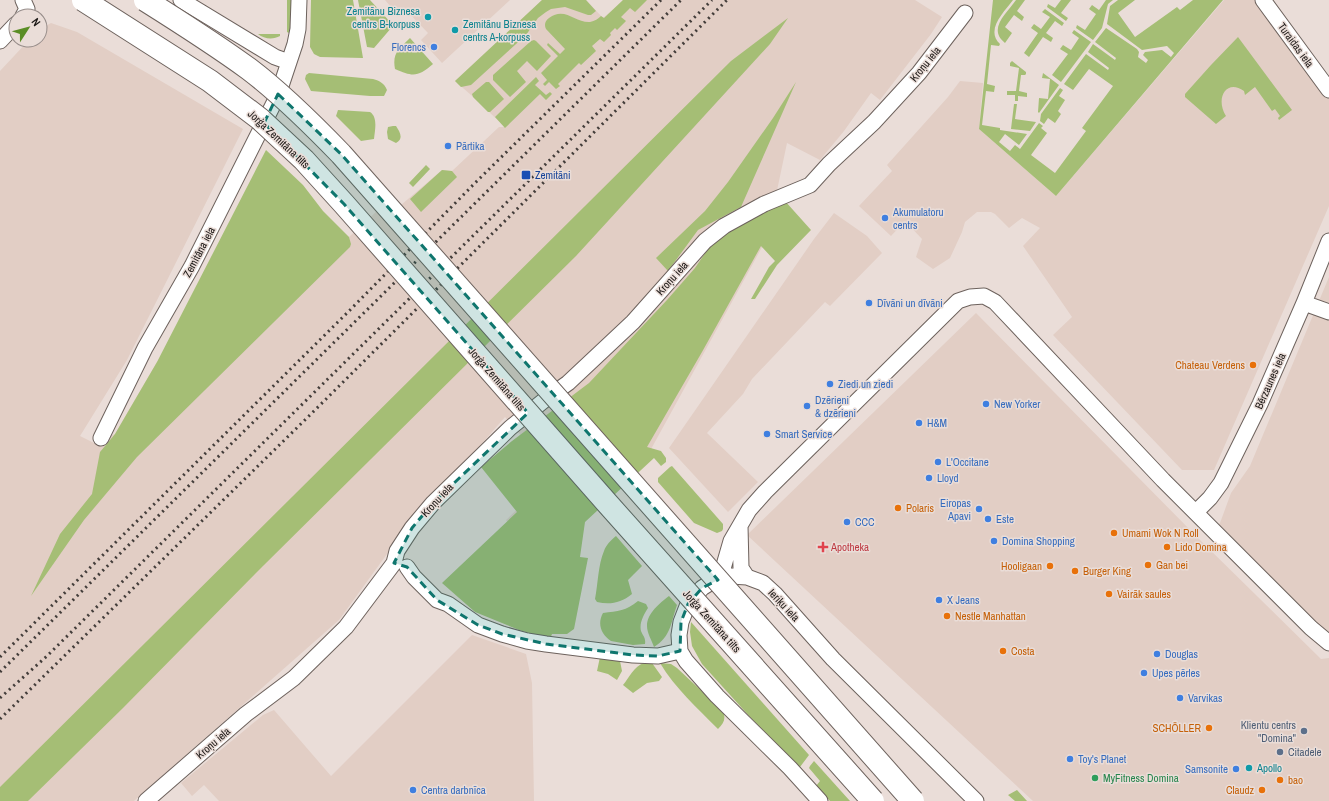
<svg xmlns="http://www.w3.org/2000/svg" width="1329" height="801" font-family="'Archivo Narrow',sans-serif">
<style>
.built{fill:#e2cec5}
.green{fill:#a5be75}
.lines{fill:none;stroke-linecap:round;stroke-linejoin:round}
.minor-casing{stroke:#6d625d;stroke-width:17}
.minor{stroke:#fff;stroke-width:15}
.rail{stroke:#433d3a;stroke-width:3;stroke-dasharray:2 4;stroke-linecap:butt}
.primary-bridge-casing{stroke:#6d625d;stroke-width:24;stroke-linecap:butt}
.primary-bridge{stroke:#fff;stroke-width:22}
.marked{fill:#0f766e;fill-opacity:0.2;stroke:#0f766e;stroke-width:3;stroke-dasharray:8 5;stroke-linejoin:round}
.culture-dot{fill:#0f9aa8;stroke:#eaddd8;stroke-width:1.5}
.shop-dot{fill:#3f7fe0;stroke:#eaddd8;stroke-width:1.5}
.transit-dot{fill:#1a4fb4;stroke:#eaddd8;stroke-width:1.5}
.food-dot{fill:#e8710a;stroke:#eaddd8;stroke-width:1.5}
.health-dot{fill:#e0444e;stroke:#eaddd8;stroke-width:1.5}
.service-dot{fill:#5c6f8a;stroke:#eaddd8;stroke-width:1.5}
.leisure-dot{fill:#2e9e5b;stroke:#eaddd8;stroke-width:1.5}
.labels{text-anchor:middle;dominant-baseline:central;stroke-width:3;stroke-linejoin:round;paint-order:stroke}
.culture-label{font-size:11px;fill:#0d838f;stroke:#eaddd8;text-anchor:start}
.street-label{font-size:11px;fill:#1a1614;stroke:#eaddd8}
.shop-label{font-size:11px;fill:#366cbe;stroke:#eaddd8;text-anchor:start}
.transit-label{font-size:11px;fill:#164399;stroke:#eaddd8;text-anchor:start}
.food-label{font-size:11px;fill:#c56008;stroke:#eaddd8;text-anchor:start}
.health-label{font-size:11px;fill:#be3a42;stroke:#eaddd8;text-anchor:start}
.service-label{font-size:11px;fill:#4e5e75;stroke:#eaddd8;text-anchor:end}
.leisure-label{font-size:11px;fill:#27864d;stroke:#eaddd8;text-anchor:start}
</style>
<rect width="100%" height="100%" fill="#eaddd8"/>
<path class="built" d="M385,0H510L442,63L421,40L428,33L404,8L397,14Z
M542,0H586L603,18L623,1L622,0H915L942,17L931,34L880,100L871,93L844,131L820,160L787,143L767,238L650,451L582,517L557,584L506,520L554,474L505,417L395,543L339,620L134,801H0V71L29,40H40V29L51,23L77,32L243,129L127,360L80,436L94,443L115,434L157,362L350,244L349,237L393,196L401,205L442,170L452,171L499,127H505L471,95L455,81Z
M1224,0H1273L1329,77V206L1214,470H1182L1053,335L1072,317L1023,246L1040,228L1022,218L1009,228L995,214L991,212H977L965,222L962,232L950,258L933,269L916,257L922,239L905,221L891,236L859,206L892,171L887,165L948,97L960,81L983,83L979,129L1056,196Z
M834,213L867,236L882,253L830,306L825,302L752,379L743,394L707,433L758,482L728,512L669,448L814,239Z
M1329,277V637L1217,526L1220,523L1231,493L1250,466Z
M976,313L1202,542L1321,659L1329,658V801H1033L747,535Z
M472,635L526,654L532,683L534,801H219L204,785L192,796L181,783L263,715L274,710L331,776Z"/>
<path class="green" d="M287,0H292L291,25L289,33L287,32Z
M311,0H353L363,58L320,57L314,54L310,47Z
M358,0H370L392,24V27L374,48L367,47Z
M542,0H586L596,11L591,15H588L565,7L551,9L546,12L538,18L526,35L471,85L461,87L455,81Z
M623,0H647L635,12L630,8L621,17L626,21L617,30L615,28L610,33L611,35L604,42L600,39L592,46L596,51L581,65L579,63L558,84L560,86L556,89L549,82L545,86L543,84L547,80L541,73L558,56L547,45L548,43L560,54L565,49L546,29C544,25 545,21 549,18C565,6 575,23 590,22C595,21 598,19 601,16L604,18Z
M993,0H1013C1004,12 985,30 1000,44L999,46L991,45L987,84L995,86L994,92L986,91L982,125L1000,128V130L1027,134L1019,145L1005,134L999,142L1010,151L1015,145L1020,149L1039,123L1043,126L1041,128L1047,133L1031,155L1055,173L1086,131L1082,128L1113,86L1089,69L1073,90L1064,84L1086,54L1108,70L1109,68L1088,52L1093,44L1115,60L1116,58L1095,42L1106,28L1137,49L1139,52L1138,57L1146,63L1148,60L1143,55L1145,52L1162,50L1171,57L1174,53L1167,46L1142,50L1107,24L1110,6L1118,0H1135L1118,13L1135,37L1177,7L1180,10L1193,0H1223L1056,196L979,129Z
M1016,0H1025L1017,11L1024,17L1022,21L1014,15L1005,27L1012,33L1005,43C987,29 1007,13 1016,0Z
M1061,0H1071L1061,13L1068,18L1066,21L1047,7L1048,4L1055,8Z
M1106,0H1113L1108,4L1102,28L1093,40L1076,28L1077,25L1085,30L1096,14L1089,9L1092,5L1099,10Z
M1045,9L1064,23L1062,26L1055,21L1046,33L1053,38L1051,42L1043,37L1029,57L1024,53L1038,33L1031,28L1034,24L1041,29L1050,17L1042,12Z
M788,18L770,44L576,256L262,567L123,708L28,801H0V787L731,61Z
M1074,30L1091,42L1061,82L1052,75L1068,54L1060,49L1063,45L1071,50L1079,38L1072,33Z
M258,34H280V36C273,40 264,39 258,34Z
M1238,37L1292,110L1279,120L1278,118L1280,116L1275,109L1272,111L1255,87L1245,95L1244,91C1226,78 1215,99 1226,116L1216,124L1185,97V94L1211,65Z
M410,38L433,64C418,77 413,77 395,69C392,53 399,49 410,38Z
M534,40L536,41L551,56L537,71L527,61L517,71L526,82L510,97L493,80V75L531,41Z
M1012,61L1026,72V74L1025,75H1021L1019,91L1027,93V97L1018,96V101H1015V95H1007V91H1016L1019,68L1010,66V63Z
M309,73L373,79C380,81 384,83 387,90L384,96H370L311,91L305,79L306,75Z
M1043,73L1059,85L1039,113L1038,112L1039,98L1048,99L1050,79L1042,78Z
M536,77L539,81L535,85L546,95L550,92L552,94L546,100L540,94L505,128L495,117Z
M486,82H489L504,99L490,112H488L473,97L472,94Z
M796,82L741,207L698,230L668,271L656,258L705,211L728,182L773,118Z
M1060,88L1063,90L1059,96L1065,100L1058,111L1061,114L1055,123L1048,118L1044,124L1040,121L1041,114Z
M1014,104H1017L1015,119L1036,122L1030,131L1011,129Z
M338,110L370,112C378,117 375,130 374,139L361,141L336,116Z
M393,126H396C400,132 404,139 396,143L388,139L387,132L388,127Z
M266,150L303,185L323,211L349,237L351,244L350,247L137,457L84,520L31,596L60,534L92,494L100,452L115,434L157,362Z
M426,165L430,169L413,187L409,183Z
M442,170L452,171L457,177L421,212L410,199Z
M785,201L811,230L777,265L755,299H751L769,267L775,261L761,246L702,352L647,447L661,451L666,458V462L661,466L654,458L585,522L580,557L588,558L574,629L567,634H552L550,639L519,630L475,612L442,583L517,512L481,467L512,441L589,383L667,300L695,268L712,243L721,234Z
M672,466L723,524V529L722,531L717,533L694,523L658,482V478L670,467Z
M616,536L642,566L628,580L632,594C621,603 610,605 597,602L595,599C598,584 598,565 604,551C606,545 611,540 616,536Z
M669,596L677,605C671,622 671,637 654,647C652,641 647,633 647,626C647,613 660,603 669,596Z
M638,601L646,604L648,608C644,614 639,623 641,631C643,636 646,638 645,644L633,645L611,641C601,634 597,624 603,613C618,611 626,611 638,601Z
M691,622L809,755L800,767L750,717L702,664L692,646L690,632Z
M600,657L620,661L622,671L617,680L608,674L597,671Z
M644,663H652L662,677L659,681L647,683L633,693L623,685C629,678 634,666 644,663Z
M660,663L671,664L677,668L723,711C726,719 724,723 718,729C697,708 675,688 660,663Z
M814,761L850,801H830L816,786L820,781L809,768L810,766Z
M1017,790L1027,801H1015L1008,795Z"/>
<g class="lines">
<defs>
<path id="minor" d="M181,0L275,57L289,62
M1263,0L1329,90
M23,16L27,9L23,0
M0,41L16,24
M1304,303L1329,312
M101,438L145,348L192,266L278,95L295,44L298,29L299,0
M1196,512L1210,498L1221,483L1260,404L1304,303L1329,241
M740,526L741,568L747,577
M407,567L414,577L437,600L448,604L478,625L502,634L527,641L546,644L633,655L658,656L680,651
M720,579L731,541L749,510L765,492L958,301L970,297L984,296L995,302L1163,480L1311,628L1329,643
M146,801L246,714L294,678L346,627L394,563L397,551L412,528L433,503L510,428L547,398L568,383L633,322L705,241L724,226L764,204L810,185L829,164L874,122L919,73L965,13
M820,801L790,768L717,696L686,661L680,651L679,635L681,622L688,604L702,588L710,583L731,576L747,577L763,583L775,594L833,659L976,801"/>
</defs>
<use href="#minor" class="minor-casing"/>
<use href="#minor" class="minor"/>
<path class="rail" d="M0,657L349,311L475,183L661,0
M0,672L681,0
M0,698L47,656L712,0
M0,719L311,414L727,0"/>
<defs>
<path id="primary-bridge" d="M83,0L210,81L260,119L304,160L344,204L607,503L873,801
M145,0C180,22 216,45 249,69C282,94 312,124 341,154L913,801"/>
</defs>
<use href="#primary-bridge" class="primary-bridge-casing"/>
<use href="#primary-bridge" class="primary-bridge"/>
</g>
<path class="marked" d="M278,94L341,154L718,580L702,588L688,604L681,622L680,651L658,656L633,655L546,644L502,634L478,625L437,600L407,567L394,563L412,528L433,503L528,413L344,204L264,123Z"/>
<g class="culture-dot">
<circle cx="428" cy="17" r="4"/>
<circle cx="455" cy="30" r="4"/>
<circle cx="1249" cy="768" r="4"/>
</g>
<g class="shop-dot">
<circle cx="434" cy="47" r="4"/>
<circle cx="448" cy="146" r="4"/>
<circle cx="885" cy="218" r="4"/>
<circle cx="869" cy="303" r="4"/>
<circle cx="830" cy="384" r="4"/>
<circle cx="986" cy="404" r="4"/>
<circle cx="807" cy="406" r="4"/>
<circle cx="919" cy="423" r="4"/>
<circle cx="767" cy="434" r="4"/>
<circle cx="938" cy="462" r="4"/>
<circle cx="929" cy="478" r="4"/>
<circle cx="979" cy="509" r="4"/>
<circle cx="988" cy="519" r="4"/>
<circle cx="847" cy="522" r="4"/>
<circle cx="994" cy="541" r="4"/>
<circle cx="939" cy="600" r="4"/>
<circle cx="1157" cy="654" r="4"/>
<circle cx="1144" cy="673" r="4"/>
<circle cx="1180" cy="698" r="4"/>
<circle cx="1070" cy="759" r="4"/>
<circle cx="1236" cy="769" r="4"/>
<circle cx="413" cy="790" r="4"/>
</g>
<rect class="transit-dot" x="521" y="170" width="10" height="10" rx="2"/>
<g class="food-dot">
<circle cx="1253" cy="365" r="4"/>
<circle cx="898" cy="508" r="4"/>
<circle cx="1114" cy="533" r="4"/>
<circle cx="1167" cy="547" r="4"/>
<circle cx="1148" cy="565" r="4"/>
<circle cx="1050" cy="566" r="4"/>
<circle cx="1075" cy="571" r="4"/>
<circle cx="1109" cy="594" r="4"/>
<circle cx="947" cy="616" r="4"/>
<circle cx="1003" cy="651" r="4"/>
<circle cx="1209" cy="728" r="4"/>
<circle cx="1280" cy="780" r="4"/>
<circle cx="1262" cy="790" r="4"/>
</g>
<path class="health-dot" d="M821 541h4v4h4v4h-4v4h-4v-4h-4v-4h4z"/>
<g class="service-dot">
<circle cx="1304" cy="731" r="4"/>
<circle cx="1280" cy="752" r="4"/>
</g>
<circle class="leisure-dot" cx="1095" cy="778" r="4"/>
<g class="labels">
<g class="culture-label">
<text x="420" y="11" text-anchor="end">Zemitānu Biznesa<tspan x="420" dy="13">centrs B-korpuss</tspan></text>
<text x="463" y="24">Zemitānu Biznesa<tspan x="463" dy="13">centrs A-korpuss</tspan></text>
<text x="1257" y="768">Apollo</text>
</g>
<g class="street-label">
<text transform="translate(1296 45) rotate(54)">Turaidas iela</text>
<text transform="translate(925 64) rotate(-51)">Kroņu iela</text>
<text transform="translate(279 139) rotate(43)">Jorģa Zemitāna tilts</text>
<text transform="translate(199 252) rotate(-62)">Zemitāna iela</text>
<text transform="translate(672 278) rotate(-48)">Kroņu iela</text>
<text transform="translate(497 379) rotate(49)">Jorģa Zemitāna tilts</text>
<text transform="translate(1270 381) rotate(-66)">Bērzaunes iela</text>
<text transform="translate(437 500) rotate(-47)">Kroņu iela</text>
<text transform="translate(784 605) rotate(47)">Ieriķu iela</text>
<text transform="translate(712 621) rotate(48)">Jorģa Zemitāna tilts</text>
<text transform="translate(213 743) rotate(-41)">Kroņu iela</text>
</g>
<g class="shop-label">
<text x="426" y="47" text-anchor="end">Florencs</text>
<text x="456" y="146">Pārtika</text>
<text x="893" y="212">Akumulatoru<tspan x="893" dy="13">centrs</tspan></text>
<text x="877" y="303">Dīvāni un dīvāni</text>
<text x="838" y="384">Ziedi un ziedi</text>
<text x="815" y="400">Dzērieni<tspan x="815" dy="13">&amp; dzērieni</tspan></text>
<text x="994" y="404">New Yorker</text>
<text x="927" y="423">H&amp;M</text>
<text x="775" y="434">Smart Service</text>
<text x="946" y="462">L'Occitane</text>
<text x="937" y="478">Lloyd</text>
<text x="971" y="503" text-anchor="end">Eiropas<tspan x="971" dy="13">Apavi</tspan></text>
<text x="996" y="519">Este</text>
<text x="855" y="522">CCC</text>
<text x="1002" y="541">Domina Shopping</text>
<text x="947" y="600">X Jeans</text>
<text x="1165" y="654">Douglas</text>
<text x="1152" y="673">Upes pērles</text>
<text x="1188" y="698">Varvikas</text>
<text x="1078" y="759">Toy's Planet</text>
<text x="1228" y="769" text-anchor="end">Samsonite</text>
<text x="421" y="790">Centra darbnīca</text>
</g>
<g class="transit-label">
<text x="535" y="175">Zemitāni</text>
</g>
<g class="food-label">
<text x="1245" y="365" text-anchor="end">Chateau Verdens</text>
<text x="906" y="508">Polaris</text>
<text x="1122" y="533">Umami Wok N Roll</text>
<text x="1175" y="547">Lido Domina</text>
<text x="1156" y="565">Gan bei</text>
<text x="1042" y="566" text-anchor="end">Hooligaan</text>
<text x="1083" y="571">Burger King</text>
<text x="1117" y="594">Vairāk saules</text>
<text x="955" y="616">Nestle Manhattan</text>
<text x="1011" y="651">Costa</text>
<text x="1201" y="728" text-anchor="end">SCHÖLLER</text>
<text x="1288" y="780">bao</text>
<text x="1254" y="790" text-anchor="end">Claudz</text>
</g>
<g class="health-label">
<text x="831" y="547">Apotheka</text>
</g>
<g class="service-label">
<text x="1296" y="725">Klientu centrs<tspan x="1296" dy="13">"Domina"</tspan></text>
<text x="1288" y="752" text-anchor="start">Citadele</text>
</g>
<g class="leisure-label">
<text x="1103" y="778">MyFitness Domina</text>
</g>
</g>
<g transform="translate(28 28) rotate(54)"><circle r="19" fill="#eaddd8" stroke="#978d8a"/>
<path d="M0-3L7 15L0 10L-7 15Z" fill="#5a8d25"/>
<text y="-6" font-size="11" font-weight="bold" text-anchor="middle" fill="#1a1614">N</text>
</g>
</svg>
